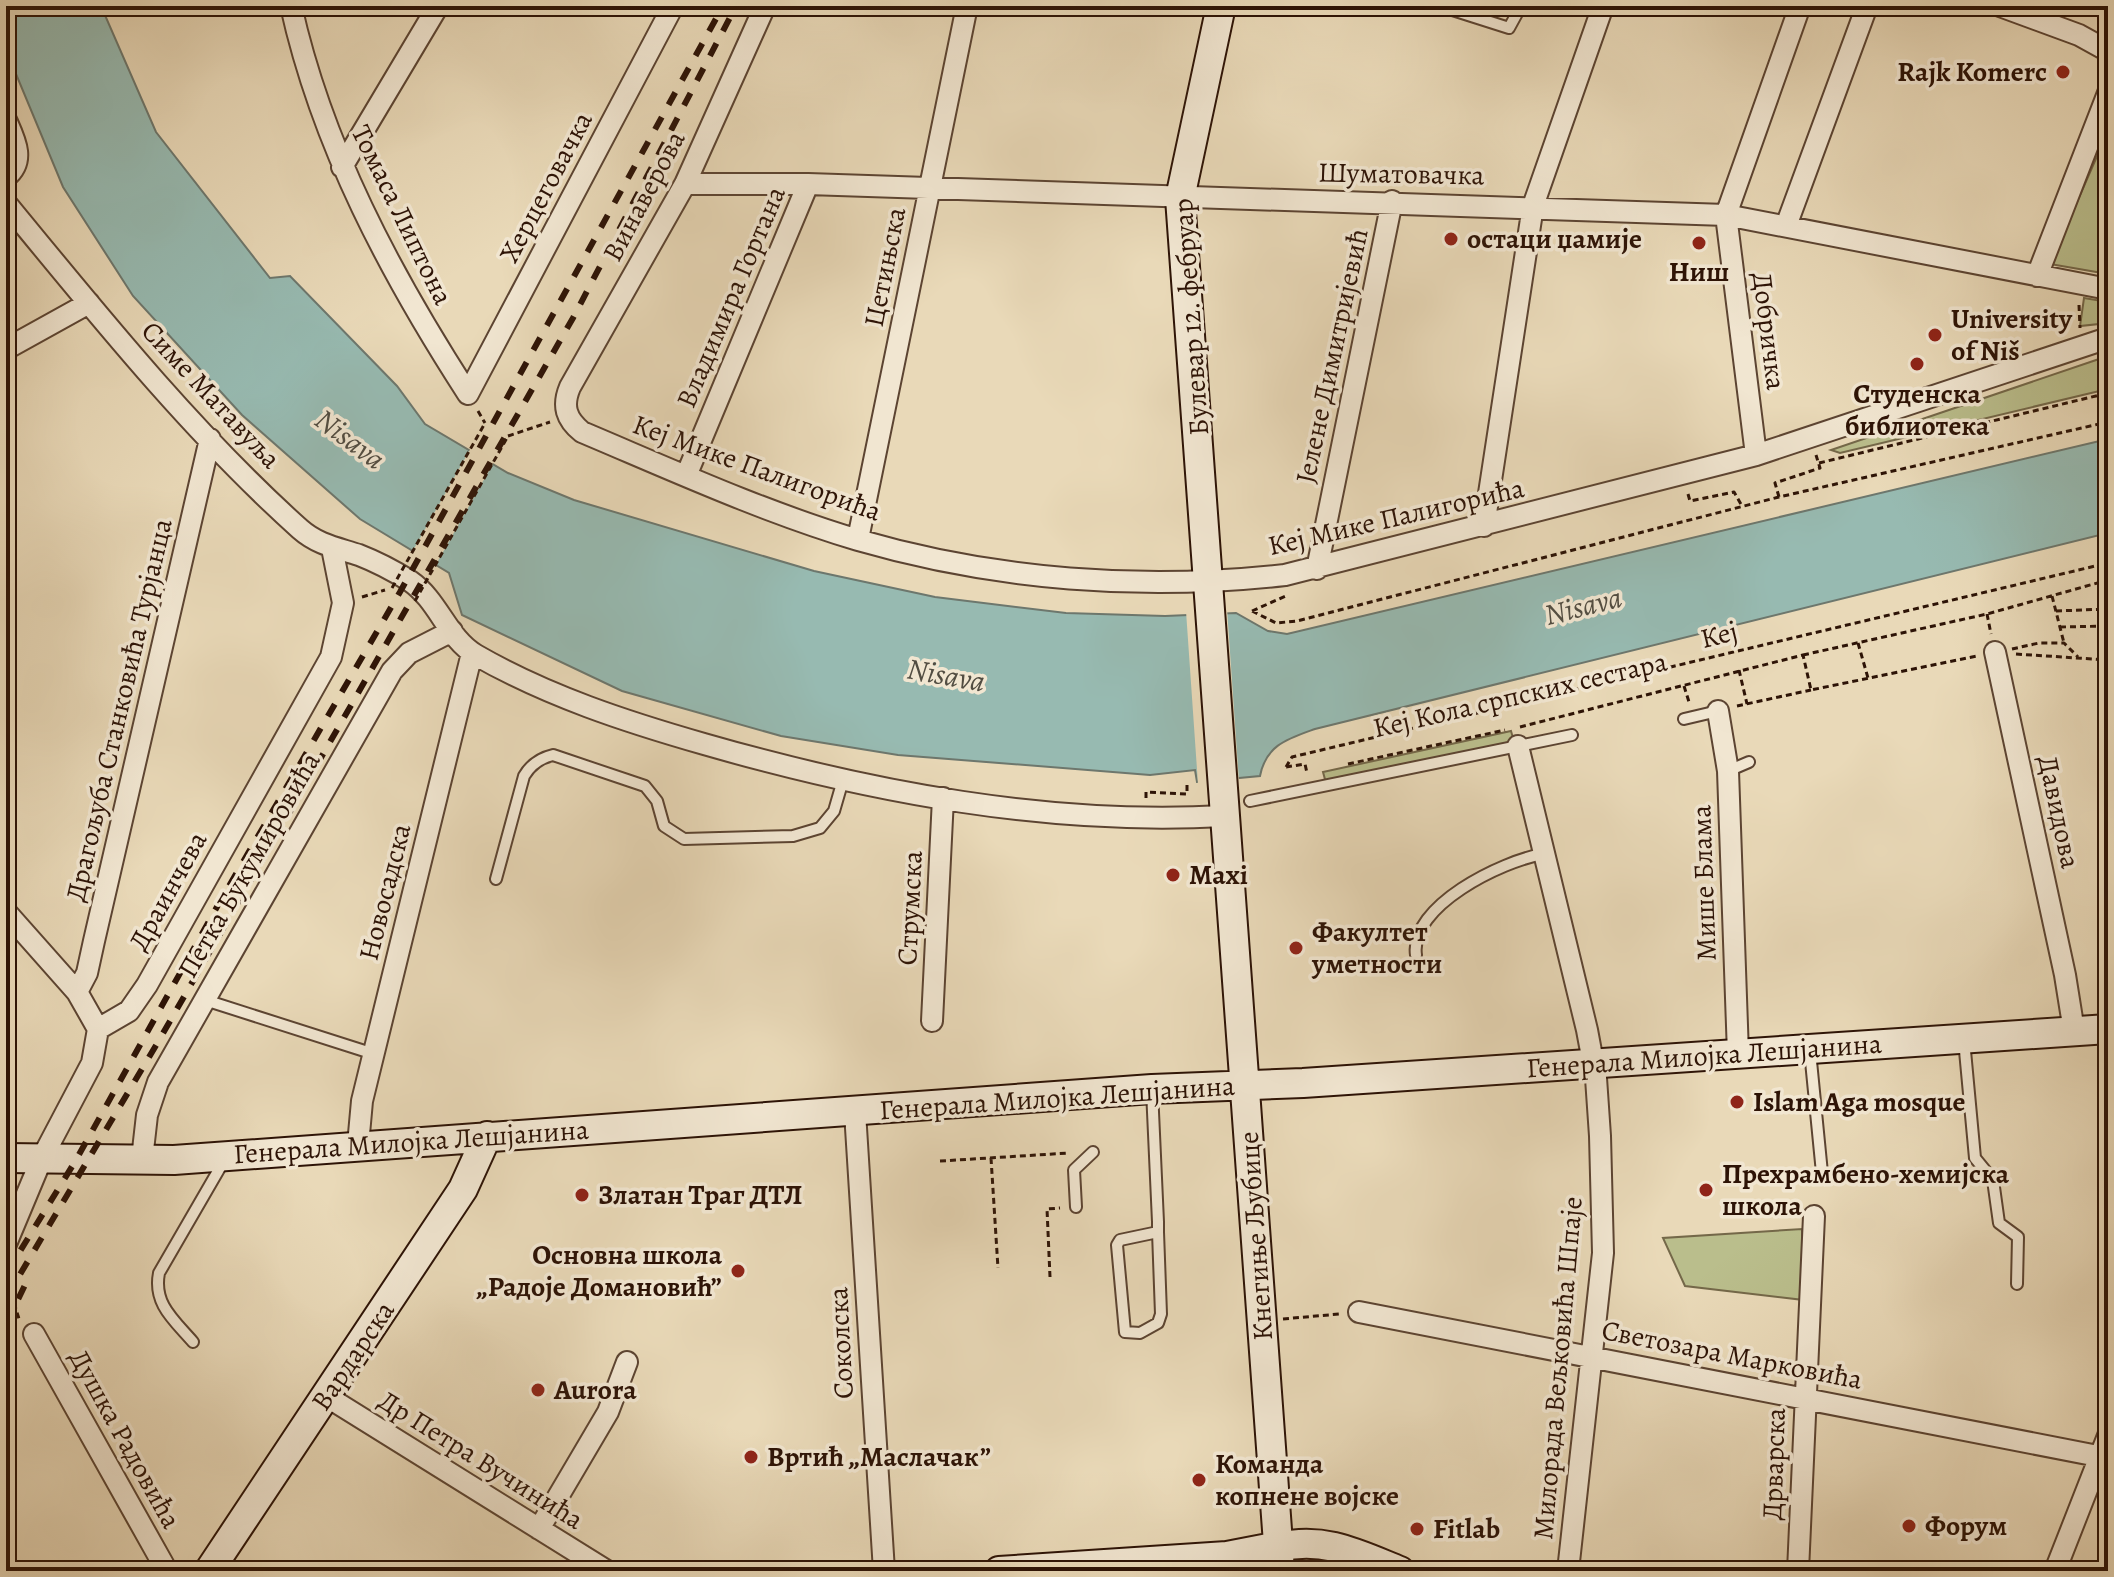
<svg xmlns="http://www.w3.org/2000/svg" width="2114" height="1577" font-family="Alegreya,serif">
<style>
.green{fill:#babe8c;stroke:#746849;stroke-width:2}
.water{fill:#97bab1;stroke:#6d776d;stroke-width:2}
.pier{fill:#e9d9b8}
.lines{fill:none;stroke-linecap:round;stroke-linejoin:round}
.lane-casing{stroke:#5c4432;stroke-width:14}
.street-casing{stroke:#5c4432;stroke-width:24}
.secondary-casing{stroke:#2d1306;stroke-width:32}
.path{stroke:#2d1306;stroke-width:3;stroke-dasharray:6 4;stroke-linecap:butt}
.lane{stroke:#f1e6d1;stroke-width:10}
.street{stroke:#f1e6d1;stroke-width:20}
.secondary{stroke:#f1e6d1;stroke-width:28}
.rail{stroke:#2d1306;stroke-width:6;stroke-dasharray:14 14;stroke-linecap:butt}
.path-bridge{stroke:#2d1306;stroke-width:3;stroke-dasharray:6 4;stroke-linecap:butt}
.poi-dot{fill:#8f2418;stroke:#f1e6d1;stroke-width:3}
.labels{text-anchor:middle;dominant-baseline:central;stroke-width:7;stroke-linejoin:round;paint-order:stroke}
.poi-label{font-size:28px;font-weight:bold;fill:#2d1306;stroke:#f1e6d1;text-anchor:start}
.street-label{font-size:28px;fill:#2d1306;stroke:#f1e6d1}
.water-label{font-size:30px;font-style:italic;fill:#524d42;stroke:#f1e6d1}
</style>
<rect width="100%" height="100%" fill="#e9d9b8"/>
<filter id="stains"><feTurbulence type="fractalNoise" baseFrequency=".0025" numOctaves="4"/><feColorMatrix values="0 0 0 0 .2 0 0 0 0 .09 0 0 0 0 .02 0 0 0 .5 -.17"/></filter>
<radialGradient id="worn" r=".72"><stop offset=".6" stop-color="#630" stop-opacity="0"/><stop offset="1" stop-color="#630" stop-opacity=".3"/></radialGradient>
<path class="green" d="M2108,131V274L2050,264Z
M2084,298L2108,302V323L2080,326Z
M2108,356V389L1840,453L1831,450Z
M1511,731L1515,745L1326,783L1323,772Z
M1802,1229L1804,1300L1685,1286L1663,1238Z"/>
<path class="water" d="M6,6H101L156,132L270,278L290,276L397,386L425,424L508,473L574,500L814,571L935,597L1066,613L1165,616L1236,613L1268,631L1287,634L2108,439V533L1315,729C1287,739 1266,745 1260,776L1197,782L1195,770L1150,775L898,755L781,736L622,691L462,615L449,573L360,519L242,415L133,296L63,187L6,50Z"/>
<path class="pier" d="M472,446L495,460L434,568L411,554Z
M1227,609L1239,781L1198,784L1186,611Z"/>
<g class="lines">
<defs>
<path id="lane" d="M1443,7L1509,28L1521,6
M1684,719L1718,711
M1728,771L1749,762
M1250,801L1572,735
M496,879L524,776C531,764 540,758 553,755L645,786L657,801L664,826L684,839L793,836L820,828L834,811L843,780
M1416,955C1409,906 1502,861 1543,854
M205,1000L374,1054
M1964,1040L1975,1158L1993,1180L1999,1223L2018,1237L2017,1284
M1810,1051L1822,1173
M1152,1090L1158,1222V1232L1161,1314L1158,1323L1140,1333L1125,1332L1117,1245L1120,1240L1158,1232
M1076,1207L1074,1170L1093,1152
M193,1342C174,1320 153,1304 159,1273L225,1159"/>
<path id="street" d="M291,6C322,146 391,275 468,394L673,6
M765,6L685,184L570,387C562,406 566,419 582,432C672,470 764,512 858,540C996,580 1142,591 1285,575L1756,455L2108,338
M2000,6L2079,35L2108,51
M6,120C15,140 26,161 6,177
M342,167L438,6
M685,184H808L1726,215L2108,289
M6,203C98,315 192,432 300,529C318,545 338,548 359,555C377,562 394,571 410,581C439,601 447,638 476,655C547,696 627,722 704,744C871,792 1050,826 1224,816
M1786,226L1867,6
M2037,276L2108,93
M6,349L89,303
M1756,455L1726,215L1800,6
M686,476L808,184
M1484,526L1533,206L1603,6
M858,539L967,6
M1317,569L1392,201
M1995,652L2065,975L2074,1031
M1718,711L1728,771L1738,1054
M1518,746L1587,1030L1596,1078L1600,1136L1603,1253L1568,1571
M6,912L77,992L98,1029
M77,992L87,973L94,941L210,439
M932,1021L943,798
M98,1029L129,1011L147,985L331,657L343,603L332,548
M855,1112L884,1571
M358,1145L362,1101L472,653
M142,1159L147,1115L158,1082L392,671L409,653L452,631
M6,1244L42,1158L92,1063L98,1029
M1359,1312L2108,1458
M34,1334L167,1571
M326,1396L607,1571
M539,1529L608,1412L627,1362
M1798,1571L1814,1216
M2055,1571L2108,1436"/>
<path id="secondary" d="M1221,6L1180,198L1280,1571
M6,1158L174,1160L1152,1089L1303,1083L2108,1029
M1279,1547C1324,1536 1358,1554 1400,1571
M209,1571L463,1189L487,1136
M999,1571L1227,1556L1279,1546"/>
</defs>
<use href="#lane" class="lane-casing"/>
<use href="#street" class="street-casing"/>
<use href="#secondary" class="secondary-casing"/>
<path class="path" d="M2079,305L2080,328
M478,411L485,423
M508,436L550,422
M1819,463L2108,393
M1688,494L1690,501L1734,492L1742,506
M1779,497L1775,483L1820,468L1816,455
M2052,596L2064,643
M362,597L385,590
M1252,611L1276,623L1297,621L1779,497L2108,422
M1252,611L1288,595
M2056,611L2108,609
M1987,614L1991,634
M2060,627L2108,626
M1858,643L1868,678
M2012,649L2039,643H2064L2078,657
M2016,654L2108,660
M1803,655L1987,614L2108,580
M1739,670L1747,704
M1684,686L1689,702
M1737,706L1811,690
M1520,727L1803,655L1811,690L1977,656
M1348,764L1505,730
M1286,767L1292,757L2108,563
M1286,767L1305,764L1307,773
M1146,798V792L1187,794V782
M991,1158L998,1268
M940,1161L1069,1153
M12,1263L15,1306L20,1322
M1050,1277L1047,1209L1060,1208
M1283,1319L1339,1314"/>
<use href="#lane" class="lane"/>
<use href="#street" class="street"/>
<use href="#secondary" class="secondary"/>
<path class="rail" d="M6,1274L76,1160L218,905L400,592L723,6
M6,1298L158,1042L573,318L736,6
M6,1324L25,1285"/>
<path class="path-bridge" d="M392,588L485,423
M415,601L508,436"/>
</g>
<g class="poi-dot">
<circle cx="2063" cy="72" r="8"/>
<circle cx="1451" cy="239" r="8"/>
<circle cx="1699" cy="243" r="8"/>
<circle cx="1935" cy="335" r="8"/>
<circle cx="1917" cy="364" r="8"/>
<circle cx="1173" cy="875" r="8"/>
<circle cx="1296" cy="948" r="8"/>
<circle cx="1737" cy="1102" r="8"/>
<circle cx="1706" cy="1190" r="8"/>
<circle cx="582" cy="1195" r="8"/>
<circle cx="738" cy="1271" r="8"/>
<circle cx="538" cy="1390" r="8"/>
<circle cx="751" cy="1457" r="8"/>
<circle cx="1199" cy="1480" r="8"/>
<circle cx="1909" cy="1526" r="8"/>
<circle cx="1417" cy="1529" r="8"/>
</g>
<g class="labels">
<g class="poi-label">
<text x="2047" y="72" text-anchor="end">Rajk Komerc</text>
<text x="1467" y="239">остаци џамије</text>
<text x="1699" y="272" text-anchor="middle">Ниш</text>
<text x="1951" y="319">University<tspan x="1951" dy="32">of Niš</tspan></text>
<text x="1917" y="394" text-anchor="middle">Студенска<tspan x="1917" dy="32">библиотека</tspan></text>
<text x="1189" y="875">Maxi</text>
<text x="1312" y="932">Факултет<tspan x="1312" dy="32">уметности</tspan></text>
<text x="1753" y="1102">Islam Aga mosque</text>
<text x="1722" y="1174">Прехрамбено-хемијска<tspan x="1722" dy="32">школа</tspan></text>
<text x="598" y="1195">Златан Траг ДТЛ</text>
<text x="722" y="1255" text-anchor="end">Основна школа<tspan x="722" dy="32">„Радоје Домановић”</tspan></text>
<text x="554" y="1390">Aurora</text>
<text x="767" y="1457">Вртић „Маслачак”</text>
<text x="1215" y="1464">Команда<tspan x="1215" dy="32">копнене војске</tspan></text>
<text x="1925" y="1526">Форум</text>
<text x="1433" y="1529">Fitlab</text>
</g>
<g class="street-label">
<text transform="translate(1401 174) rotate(1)">Шуматовачка</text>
<text transform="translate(546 187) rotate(-62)">Херцеговачка</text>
<text transform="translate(644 196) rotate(-62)">Винаверова</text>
<text transform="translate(402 215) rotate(64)">Томаса Липтона</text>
<text transform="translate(885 267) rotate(-79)">Цетињска</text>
<text transform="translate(731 297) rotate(-67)">Владимира Гортана</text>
<text transform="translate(1191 317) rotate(-94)">Булевар 12. фебруар</text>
<text transform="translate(1769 331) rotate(83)">Добричка</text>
<text transform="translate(1332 356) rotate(-78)">Јелене Димитријевић</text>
<text transform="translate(211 395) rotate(47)">Симе Матавуља</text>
<text transform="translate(757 468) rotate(20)">Кеј Мике Палигорића</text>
<text transform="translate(1396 517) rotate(-13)">Кеј Мике Палигорића</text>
<text transform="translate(1719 635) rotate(-14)">Кеј</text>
<text transform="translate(1520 695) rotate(-13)">Кеј Кола српских сестара</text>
<text transform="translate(119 710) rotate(-77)">Драгољуба Станковића Турјанца</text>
<text transform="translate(2059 812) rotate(78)">Давидова</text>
<text transform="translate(249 865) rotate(-60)">Петка Букумировића</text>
<text transform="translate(1704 883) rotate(-92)">Мише Блама</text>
<text transform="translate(168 891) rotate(-61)">Драинчева</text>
<text transform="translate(385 892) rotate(-76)">Новосадска</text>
<text transform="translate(910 908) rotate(-87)">Струмска</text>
<text transform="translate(1704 1056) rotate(-4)">Генерала Милојка Лешјанина</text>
<text transform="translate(1057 1098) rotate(-4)">Генерала Милојка Лешјанина</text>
<text transform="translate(411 1142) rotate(-4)">Генерала Милојка Лешјанина</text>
<text transform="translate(1256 1236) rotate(-94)">Кнегиње Љубице</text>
<text transform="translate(841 1343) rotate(-93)">Соколска</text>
<text transform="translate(1732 1355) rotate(11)">Светозара Марковића</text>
<text transform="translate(353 1356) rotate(-56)">Вардарска</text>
<text transform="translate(1558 1368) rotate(-85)">Милорада Вељковића Шпаје</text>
<text transform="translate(125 1439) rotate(61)">Душка Радовића</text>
<text transform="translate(481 1460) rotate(32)">Др Петра Вучинића</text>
<text transform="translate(1774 1464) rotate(-88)">Дрварска</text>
</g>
<g class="water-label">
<text transform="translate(350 439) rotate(37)">Nisava</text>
<text transform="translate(1583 606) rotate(-14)">Nisava</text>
<text transform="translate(946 675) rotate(10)">Nisava</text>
</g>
</g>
<rect width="2114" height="1577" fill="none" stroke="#e9d9b8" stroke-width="32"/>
<rect x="8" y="8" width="2098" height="1561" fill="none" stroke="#2d1306" stroke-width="4"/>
<rect x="16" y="16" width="2082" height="1545" fill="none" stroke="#2d1306" stroke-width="2"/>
<rect width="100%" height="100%" filter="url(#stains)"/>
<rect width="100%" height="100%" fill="url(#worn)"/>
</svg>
